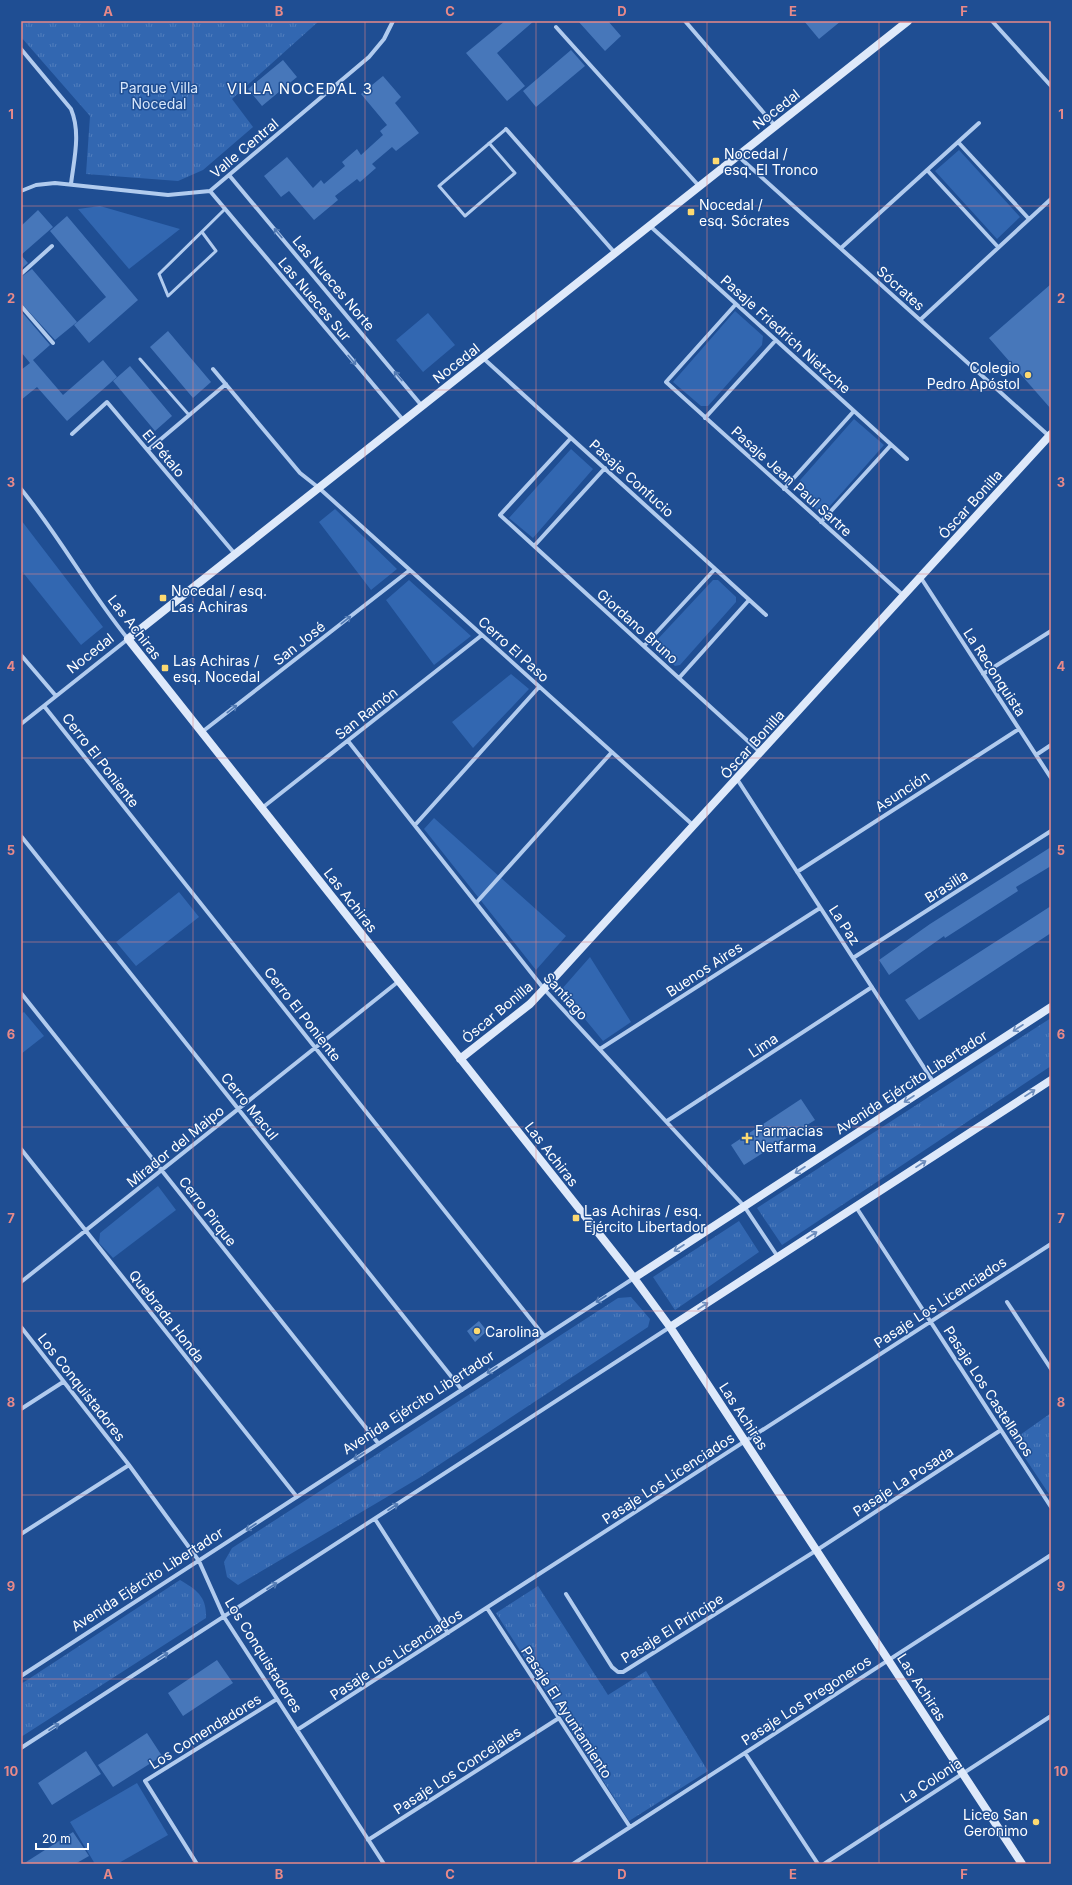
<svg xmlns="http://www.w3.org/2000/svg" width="1072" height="1885" font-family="Inter,sans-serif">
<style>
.green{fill:#3267b1}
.park{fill:url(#park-tufts)}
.building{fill:#4777ba}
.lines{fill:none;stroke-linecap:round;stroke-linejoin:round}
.lane{stroke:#b1cbee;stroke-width:3}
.street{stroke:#b1cbee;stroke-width:4}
.secondary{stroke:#dee9fa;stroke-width:8}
.oneway{stroke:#527ab3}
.oneway2{stroke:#6b8cbc}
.grid{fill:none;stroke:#e88989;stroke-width:1;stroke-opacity:0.55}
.poi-dot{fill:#fcd971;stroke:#1f4e93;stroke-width:1.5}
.labels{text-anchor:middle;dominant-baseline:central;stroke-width:3;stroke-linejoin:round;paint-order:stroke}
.park-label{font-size:14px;fill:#d7e6fa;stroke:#1f4e93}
.street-label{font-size:14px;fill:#fff;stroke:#1f4e93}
.poi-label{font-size:14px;fill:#fff;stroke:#1f4e93;text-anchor:start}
.neighbourhood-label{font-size:15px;letter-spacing:1px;fill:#fff;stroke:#1f4e93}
.neatline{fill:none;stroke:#e88989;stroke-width:1.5}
.grid-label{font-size:13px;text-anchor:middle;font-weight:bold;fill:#e88989}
</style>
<defs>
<pattern id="park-tufts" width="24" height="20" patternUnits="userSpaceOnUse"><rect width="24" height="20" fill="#3267b1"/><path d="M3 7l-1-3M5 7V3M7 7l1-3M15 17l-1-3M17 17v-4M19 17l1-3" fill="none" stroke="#517ebd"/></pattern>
</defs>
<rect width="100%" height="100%" fill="#1f4e93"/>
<path class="green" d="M959,150L1020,217L997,239L935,171Z
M100,206L180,229L129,269L78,209Z
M735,311L763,336L762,345L708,406H701L673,382Z
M428,313L455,345L423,372L396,340Z
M854,419L884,445L822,515L794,487Z
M571,449L593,469L533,538L509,518Z
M335,509L397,569L371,590L319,522Z
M21,520L103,627L81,645L21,570Z
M409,580L471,636L434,665L386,600Z
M713,580H718L736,597V602L680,665L675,666L656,650V641Z
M511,674L529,689L473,748L452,722Z
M434,818L566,936L536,970L424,829Z
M179,892L199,917L136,966L116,942Z
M590,957L631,1022L603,1041L561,990Z
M24,1012L44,1036L21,1054V1014Z
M158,1186L176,1210L113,1258L99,1243L100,1233Z
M137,1783L168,1835L117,1864H95L70,1822Z"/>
<path class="park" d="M21,21H319L232,99L253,127L203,170L178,181L86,174L90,116L21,37Z
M1051,1018V1066L782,1245L757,1208Z
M739,1221L759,1252L675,1310L653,1277Z
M631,1297L650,1319L648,1327L419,1478L238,1585L227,1577L224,1562L232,1548L618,1298Z
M1051,1413V1497L1013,1440Z
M180,1580C197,1590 207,1597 206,1618L21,1737V1684Z
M538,1586L608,1695L646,1671L708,1771L629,1821L496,1613Z"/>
<path class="building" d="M505,21H534L497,53L525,86L507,101L466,53Z
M578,21H608L621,36L605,51Z
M804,21H841L819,39Z
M571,50L585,66L536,107L523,91Z
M283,60L297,77L262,106L248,89Z
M383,76L401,97L395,103L419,133L396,151L392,147L372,164L376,168L360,182L357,179L335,196L338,200L314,220L289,191L281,197L264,176L287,157L313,188L321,180L324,184L345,166L342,162L357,149L361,155L383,135L380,131L387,125L361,94Z
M38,210L53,227L21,255L28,263L21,269V226Z
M67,216L138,300L89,343L74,325L106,297L50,231Z
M32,269L77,322L55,340L21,303V277Z
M1051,284V409L989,338Z
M21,311L50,345L33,360L63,395L103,360L117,377L67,421L37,387L21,400V370L30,363L21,352Z
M168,331L211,382L193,398L150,347Z
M130,366L172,416L155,431L113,381Z
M1051,847V866L1016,887L1018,891L945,938L944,936L889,975L879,960L930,924Z
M1051,906V933L919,1020L905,1000Z
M801,1099L815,1120L744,1165L731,1145Z
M479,1321L487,1331L475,1342L467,1331Z
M217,1660L233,1683L183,1716L168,1693Z
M147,1733L162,1756L113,1787L98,1765Z
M86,1751L101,1774L52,1805L38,1783Z
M73,1832L89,1856L75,1864H23Z"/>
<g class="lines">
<path class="lane" d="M489,143L515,173L465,216L439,186L506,129
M202,232L216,251L168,296L159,274L225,209
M140,359L189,415"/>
<path class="street" d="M685,21L775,126
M992,21L1051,86
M556,27L699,186
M21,49L71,109C81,133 74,159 71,184
M506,129L615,253
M958,142L1029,219
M738,156L1049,436
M927,170L998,247
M229,175L422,406
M21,191L36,185L55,183L168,195L210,191L369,57L384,39L393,21
M210,191L404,421
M650,226L907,459
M841,248L979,123
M21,274L52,246
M736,304L666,382L904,596
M21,306L53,343
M920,320L1051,199
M483,358L766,615
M213,369L300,473L319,488L694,826
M705,418L776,340
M72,434L107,402L235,554
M571,438L500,515L761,753
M148,450L226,384
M21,489C60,537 89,591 128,639L21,724
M784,489L854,411
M821,522L891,445
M534,546L605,468
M921,578L1051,778
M644,646L715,569
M21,655L56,696
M983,674L1051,631
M679,678L749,600
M44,706L544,1336
M202,732L410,570
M348,741L544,989L744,1206L778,1257
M1036,755L1051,745
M737,779L934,1083
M262,808L482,635
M415,825L539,687
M21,836L462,1390
M797,872L1019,729
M476,903L612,752
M853,958L1051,831
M21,993L378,1443
M600,1049L820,908
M667,1121L872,987
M21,1149L297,1497
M856,1207L1051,1507
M21,1282L399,981
M1007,1302L1051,1369
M21,1327L129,1465L199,1561L224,1617L384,1864
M21,1409L63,1382
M375,1519L448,1633
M21,1534L129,1465
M566,1594L612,1667L618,1672H623L817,1550L1001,1430
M487,1608L630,1827
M21,1676L634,1278
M297,1730L1051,1244
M21,1748L670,1327
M745,1753L818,1864
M368,1840L559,1718
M197,1864L145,1781L277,1699
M573,1864L1051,1555
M824,1864L1051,1716"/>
<path class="secondary" d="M908,21L128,639L634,1278L670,1327L1022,1864
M460,1059L530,1004L544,989L1051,434
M634,1278L1051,1007
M670,1327L1051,1080"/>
</g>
<defs><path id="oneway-shaft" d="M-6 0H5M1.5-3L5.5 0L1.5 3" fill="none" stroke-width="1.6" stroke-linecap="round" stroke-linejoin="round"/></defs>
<g class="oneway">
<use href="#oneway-shaft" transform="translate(278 233) rotate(-130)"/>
<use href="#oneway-shaft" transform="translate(352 360) rotate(50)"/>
<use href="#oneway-shaft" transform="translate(398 376) rotate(-130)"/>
<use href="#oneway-shaft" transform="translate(346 620) rotate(-38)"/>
<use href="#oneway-shaft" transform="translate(232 709) rotate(-38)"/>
<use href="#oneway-shaft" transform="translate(601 1299) rotate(147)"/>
<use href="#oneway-shaft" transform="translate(492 1370) rotate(147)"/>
<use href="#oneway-shaft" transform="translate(359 1456) rotate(147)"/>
<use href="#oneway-shaft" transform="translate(393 1507) rotate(-33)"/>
<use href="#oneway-shaft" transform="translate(251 1527) rotate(147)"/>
<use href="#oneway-shaft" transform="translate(272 1586) rotate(-33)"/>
<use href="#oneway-shaft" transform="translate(163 1656) rotate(-33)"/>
<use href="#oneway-shaft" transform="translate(54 1727) rotate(-33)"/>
</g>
<g class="oneway2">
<use href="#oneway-shaft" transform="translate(1018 1028) rotate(147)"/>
<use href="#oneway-shaft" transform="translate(1030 1093) rotate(-33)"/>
<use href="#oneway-shaft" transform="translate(909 1099) rotate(147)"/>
<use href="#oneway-shaft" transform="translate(921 1164) rotate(-33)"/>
<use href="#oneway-shaft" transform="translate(800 1170) rotate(147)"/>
<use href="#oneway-shaft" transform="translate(812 1235) rotate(-33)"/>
<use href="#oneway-shaft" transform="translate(679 1248) rotate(147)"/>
<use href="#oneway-shaft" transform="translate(703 1306) rotate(-33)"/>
</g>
<path class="grid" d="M193,21V1864M365,21V1864M536,21V1864M707,21V1864M879,21V1864M21,206H1051M21,390H1051M21,574H1051M21,758H1051M21,942H1051M21,1127H1051M21,1311H1051M21,1495H1051M21,1679H1051"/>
<g class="poi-dot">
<rect x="712" y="157" width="8" height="8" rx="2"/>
<rect x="687" y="208" width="8" height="8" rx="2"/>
<circle cx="1028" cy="375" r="4"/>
<rect x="159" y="594" width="8" height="8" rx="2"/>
<rect x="161" y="664" width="8" height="8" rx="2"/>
<path d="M745 1132h4v4h4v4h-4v4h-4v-4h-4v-4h4z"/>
<rect x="572" y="1214" width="8" height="8" rx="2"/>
<circle cx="477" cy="1331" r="4"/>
<circle cx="1036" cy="1822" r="4"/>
</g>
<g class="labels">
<g class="park-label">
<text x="159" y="87">Parque Villa<tspan x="159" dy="16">Nocedal</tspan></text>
</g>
<g class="street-label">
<text transform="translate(776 109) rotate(-38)">Nocedal</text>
<text transform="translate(244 148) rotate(-40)">Valle Central</text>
<text transform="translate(334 283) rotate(50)">Las Nueces Norte</text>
<text transform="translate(901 288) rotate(42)">Sócrates</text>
<text transform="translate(315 299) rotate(50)">Las Nueces Sur</text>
<text transform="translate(786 334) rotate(42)">Pasaje Friedrich Nietzche</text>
<text transform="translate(456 363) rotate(-38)">Nocedal</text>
<text transform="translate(164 453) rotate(50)">El Pétalo</text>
<text transform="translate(632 478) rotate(42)">Pasaje Confucio</text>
<text transform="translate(792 481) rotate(42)">Pasaje Jean Paul Sartre</text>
<text transform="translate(970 504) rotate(-48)">Óscar Bonilla</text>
<text transform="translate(638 626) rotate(42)">Giordano Bruno</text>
<text transform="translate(135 627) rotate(52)">Las Achiras</text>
<text transform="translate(299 643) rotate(-38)">San José</text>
<text transform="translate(514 649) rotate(42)">Cerro El Paso</text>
<text transform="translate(90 653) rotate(-38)">Nocedal</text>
<text transform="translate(995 672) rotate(57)">La Reconquista</text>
<text transform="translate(366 713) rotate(-38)">San Ramón</text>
<text transform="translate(752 744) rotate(-48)">Óscar Bonilla</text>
<text transform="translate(101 760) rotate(52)">Cerro El Poniente</text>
<text transform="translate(902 791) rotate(-33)">Asunción</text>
<text transform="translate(946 886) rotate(-33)">Brasilia</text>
<text transform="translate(351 900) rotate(52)">Las Achiras</text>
<text transform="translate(845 925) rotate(57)">La Paz</text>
<text transform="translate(704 969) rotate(-33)">Buenos Aires</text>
<text transform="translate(566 996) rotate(48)">Santiago</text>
<text transform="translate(497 1012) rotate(-40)">Óscar Bonilla</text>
<text transform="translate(303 1014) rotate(52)">Cerro El Poniente</text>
<text transform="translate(763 1045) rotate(-33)">Lima</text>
<text transform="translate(911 1082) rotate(-33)">Avenida Ejército Libertador</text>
<text transform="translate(250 1106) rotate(51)">Cerro Macul</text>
<text transform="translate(175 1146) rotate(-39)">Mirador del Maipo</text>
<text transform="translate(552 1154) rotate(52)">Las Achiras</text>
<text transform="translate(208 1211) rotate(52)">Cerro Pirque</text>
<text transform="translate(940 1302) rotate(-33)">Pasaje Los Licenciados</text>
<text transform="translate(167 1316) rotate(52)">Quebrada Honda</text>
<text transform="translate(82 1387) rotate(52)">Los Conquistadores</text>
<text transform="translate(989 1391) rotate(57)">Pasaje Los Castellanos</text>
<text transform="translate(418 1402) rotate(-33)">Avenida Ejército Libertador</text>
<text transform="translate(744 1416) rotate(57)">Las Achiras</text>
<text transform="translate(668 1478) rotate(-33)">Pasaje Los Licenciados</text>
<text transform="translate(903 1481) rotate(-33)">Pasaje La Posada</text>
<text transform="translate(147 1579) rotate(-33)">Avenida Ejército Libertador</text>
<text transform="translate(672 1628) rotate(-32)">Pasaje El Príncipe</text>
<text transform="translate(396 1654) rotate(-33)">Pasaje Los Licenciados</text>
<text transform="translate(264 1655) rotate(58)">Los Conquistadores</text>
<text transform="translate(922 1687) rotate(57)">Las Achiras</text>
<text transform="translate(806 1700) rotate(-33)">Pasaje Los Pregoneros</text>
<text transform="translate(567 1712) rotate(57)">Pasaje El Ayuntamiento</text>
<text transform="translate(205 1731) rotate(-32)">Los Comendadores</text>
<text transform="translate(457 1770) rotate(-33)">Pasaje Los Concejales</text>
<text transform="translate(931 1780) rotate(-33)">La Colonia</text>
</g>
<g class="poi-label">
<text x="724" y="153">Nocedal /<tspan x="724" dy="16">esq. El Tronco</tspan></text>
<text x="699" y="204">Nocedal /<tspan x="699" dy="16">esq. Sócrates</tspan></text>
<text x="1020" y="367" text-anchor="end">Colegio<tspan x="1020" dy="16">Pedro Apóstol</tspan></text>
<text x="171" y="590">Nocedal / esq.<tspan x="171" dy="16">Las Achiras</tspan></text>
<text x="173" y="660">Las Achiras /<tspan x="173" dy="16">esq. Nocedal</tspan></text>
<text x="755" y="1130">Farmacias<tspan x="755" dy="16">Netfarma</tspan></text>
<text x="584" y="1210">Las Achiras / esq.<tspan x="584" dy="16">Ejército Libertador</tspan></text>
<text x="485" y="1331">Carolina</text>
<text x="1028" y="1814" text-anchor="end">Liceo San<tspan x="1028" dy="16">Geronimo</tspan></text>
</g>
<g class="neighbourhood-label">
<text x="300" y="88">VILLA NOCEDAL 3</text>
</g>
</g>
<rect width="1072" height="1885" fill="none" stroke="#1f4e93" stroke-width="44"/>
<path d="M36 1843v6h52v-6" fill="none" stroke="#ffffff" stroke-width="2"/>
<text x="42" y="1843" font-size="12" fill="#ffffff" stroke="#1f4e93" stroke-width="3" paint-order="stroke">20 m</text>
<rect x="22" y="22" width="1028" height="1841" class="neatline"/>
<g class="grid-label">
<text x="108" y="16">A</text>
<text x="279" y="16">B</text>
<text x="450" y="16">C</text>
<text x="622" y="16">D</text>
<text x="793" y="16">E</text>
<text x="964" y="16">F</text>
<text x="11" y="119">1</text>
<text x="1061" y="119">1</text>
<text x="11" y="303">2</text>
<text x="1061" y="303">2</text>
<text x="11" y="487">3</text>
<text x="1061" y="487">3</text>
<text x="11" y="671">4</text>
<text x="1061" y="671">4</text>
<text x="11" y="855">5</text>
<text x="1061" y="855">5</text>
<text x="11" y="1039">6</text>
<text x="1061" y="1039">6</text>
<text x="11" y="1223">7</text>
<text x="1061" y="1223">7</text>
<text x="11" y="1407">8</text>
<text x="1061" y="1407">8</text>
<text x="11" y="1591">9</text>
<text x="1061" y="1591">9</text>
<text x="11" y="1776">10</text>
<text x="1061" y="1776">10</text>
<text x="108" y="1879">A</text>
<text x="279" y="1879">B</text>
<text x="450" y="1879">C</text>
<text x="622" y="1879">D</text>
<text x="793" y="1879">E</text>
<text x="964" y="1879">F</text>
</g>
</svg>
